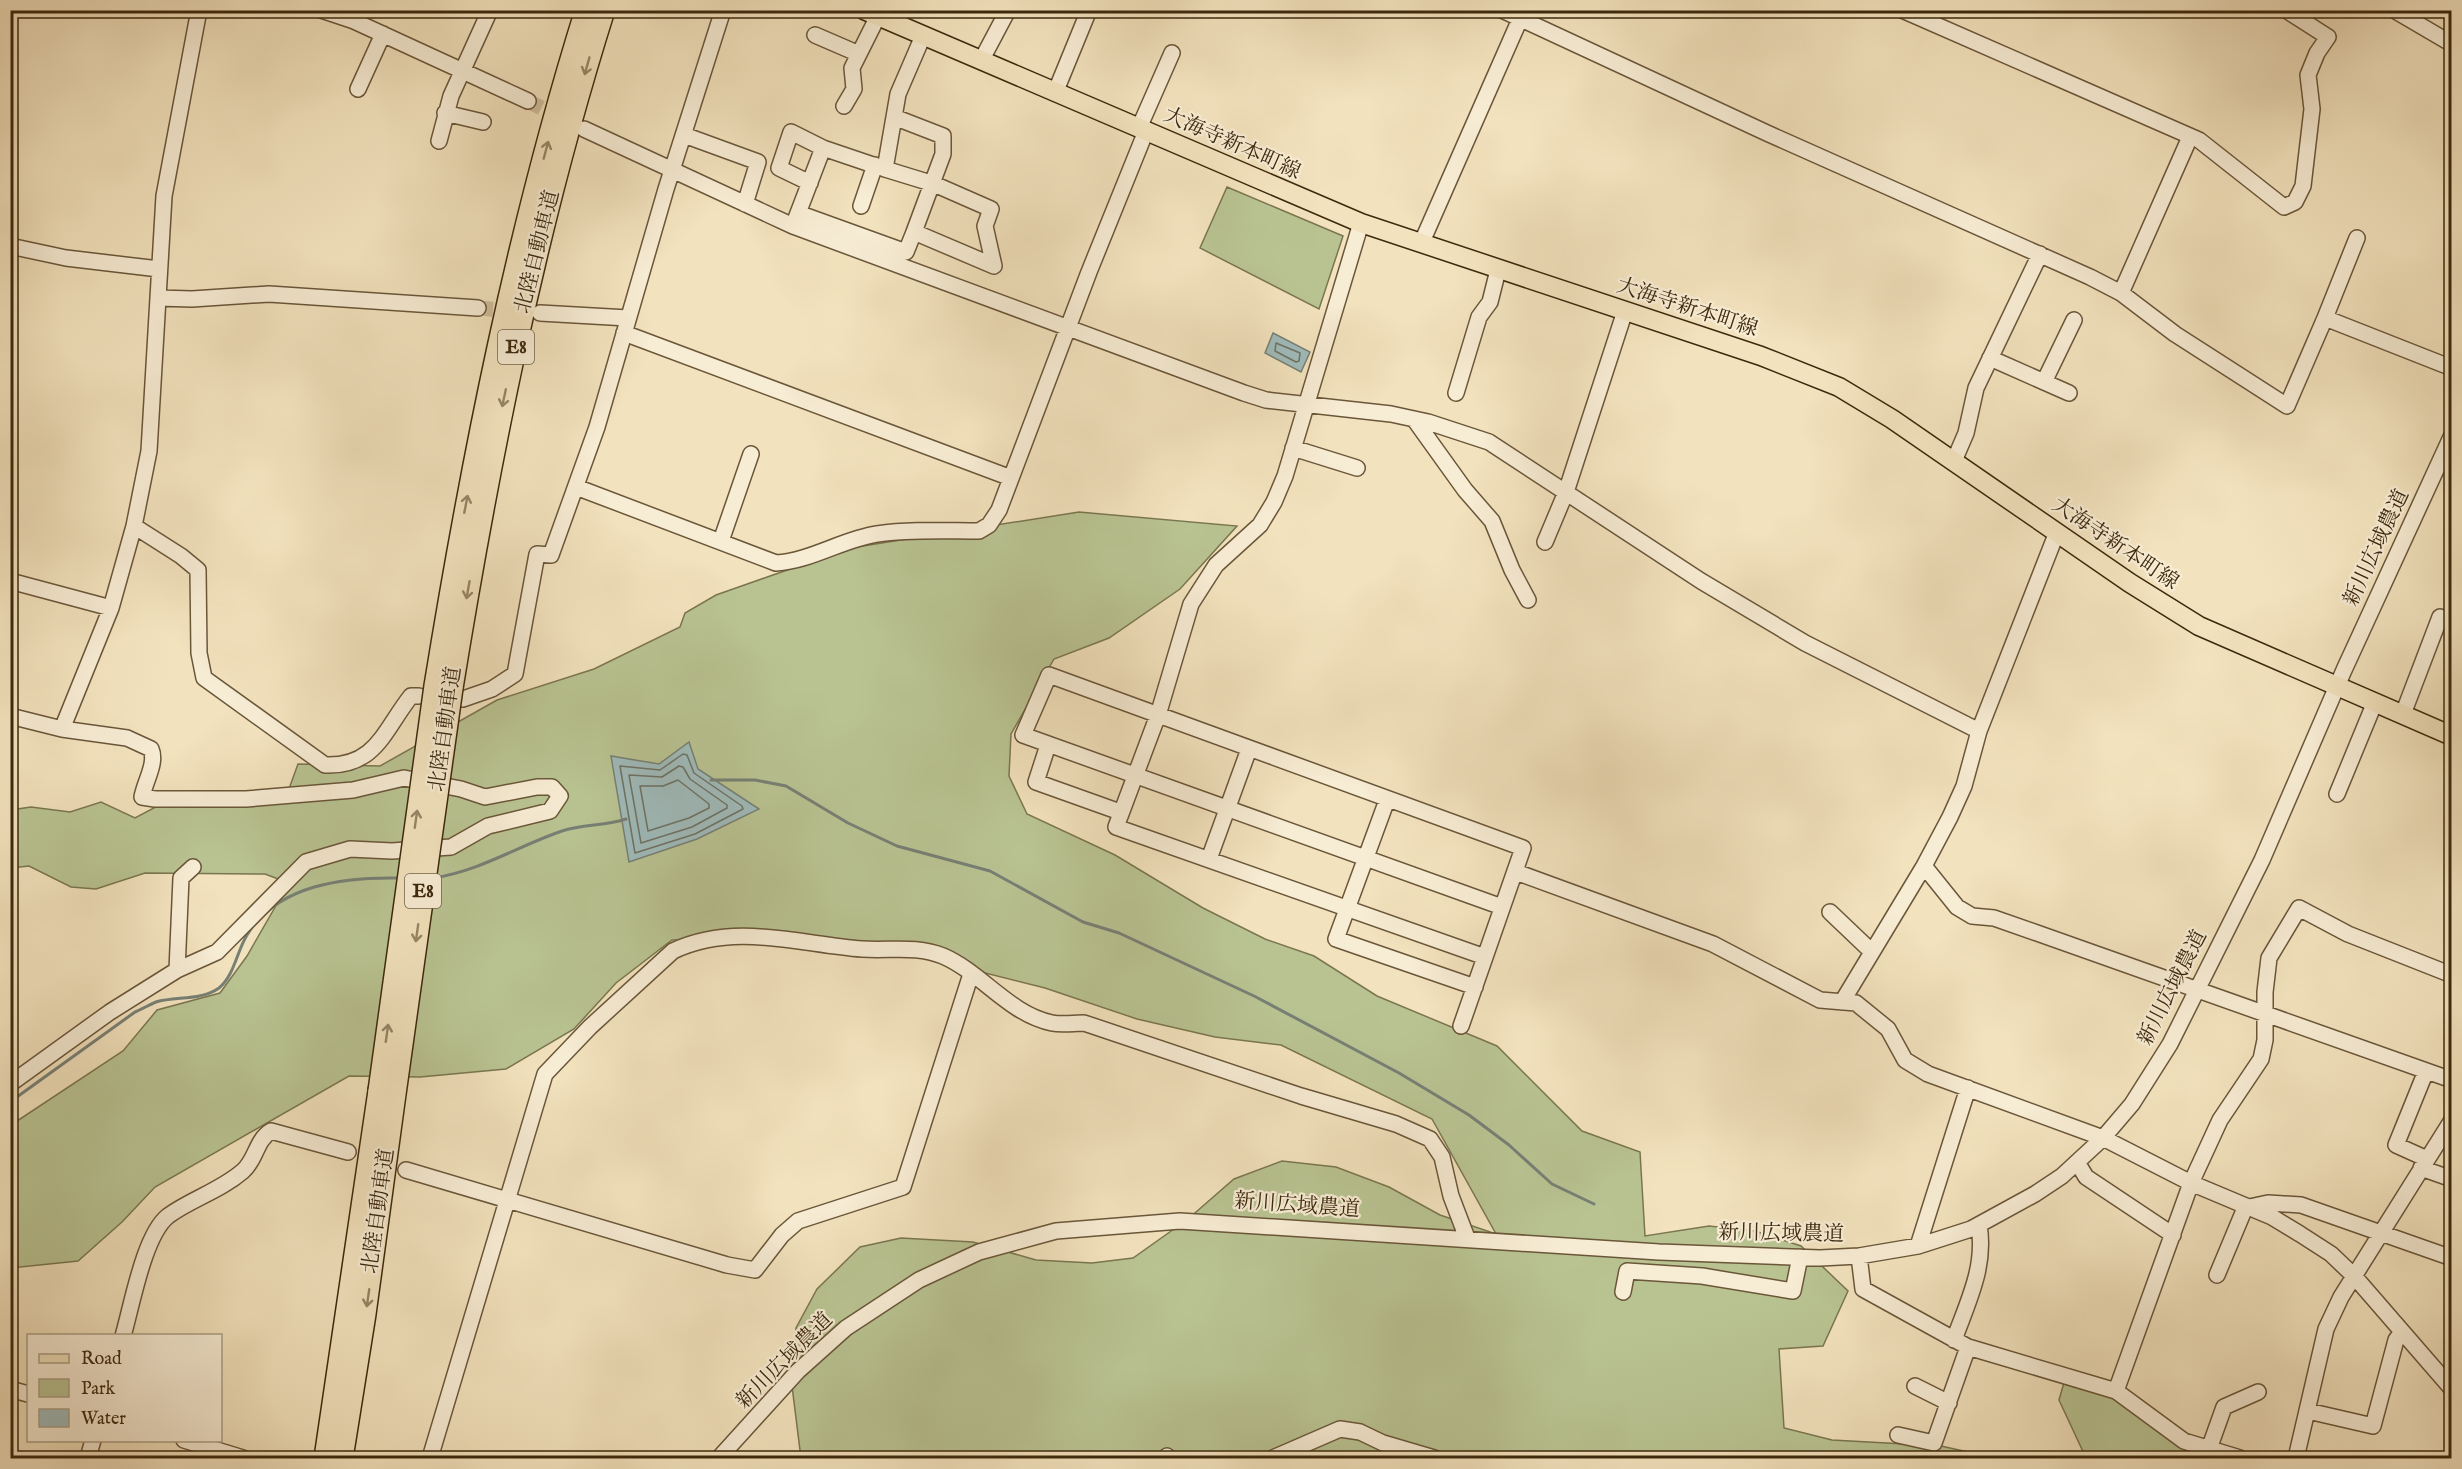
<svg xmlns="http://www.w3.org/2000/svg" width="2462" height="1469" font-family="'IM FELL English','Noto Serif JP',serif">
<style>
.green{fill:#b9c392;stroke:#7a7650;stroke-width:1.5}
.water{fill:#9fbbbb;stroke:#778075;stroke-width:1.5}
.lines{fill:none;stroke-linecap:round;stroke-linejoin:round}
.shore{stroke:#6e7264;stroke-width:1.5}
.stream{stroke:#778075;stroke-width:3}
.minor-tunnel{stroke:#cebd9a;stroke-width:15;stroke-dasharray:15 8;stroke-linecap:butt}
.minor-casing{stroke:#6a5639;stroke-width:18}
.major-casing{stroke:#3c280d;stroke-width:21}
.highway-casing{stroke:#3c280d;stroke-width:24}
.minor{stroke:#f7ecd4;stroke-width:15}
.major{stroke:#f2e2bd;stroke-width:18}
.highway{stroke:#f2e2bd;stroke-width:21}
.highway-bridge-casing{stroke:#3c280d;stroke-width:24;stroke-linecap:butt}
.highway-bridge{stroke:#f2e2bd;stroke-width:21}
.oneway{stroke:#978565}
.labels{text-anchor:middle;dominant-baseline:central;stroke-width:4.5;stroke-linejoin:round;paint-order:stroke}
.shield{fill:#f7ecd4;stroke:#746349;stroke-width:1.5}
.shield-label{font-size:20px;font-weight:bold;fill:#3c280d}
.street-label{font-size:21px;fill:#3c280d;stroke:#f7ecd4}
</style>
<rect width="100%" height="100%" fill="#f2e2bd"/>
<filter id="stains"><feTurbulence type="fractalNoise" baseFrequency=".00333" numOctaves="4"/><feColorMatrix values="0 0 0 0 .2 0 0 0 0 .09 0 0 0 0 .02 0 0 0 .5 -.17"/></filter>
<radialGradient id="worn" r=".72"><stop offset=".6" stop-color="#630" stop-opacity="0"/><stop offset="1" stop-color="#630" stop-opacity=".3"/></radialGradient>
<path class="green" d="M1227,187L1343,236L1319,309L1200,248Z
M1079,512L1237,526L1180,589L1109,638L1054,659L1011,734L1009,776L1027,814L1115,855L1203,908L1265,939L1314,956L1377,996L1497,1046L1582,1131L1640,1152L1645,1236L1709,1226L1755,1231L1801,1246L1848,1291L1823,1346L1779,1349L1784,1428L1832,1440L1941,1446L1995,1458H801L792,1386L796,1328L817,1289L860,1247L901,1238L973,1242L1036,1260L1092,1263L1133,1258L1188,1219L1234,1179L1282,1161L1336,1167L1389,1187L1440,1215L1496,1234L1432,1119L1281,1045L1215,1037L1137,1019L1045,988L906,953L792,938L672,940L616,983L574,1029L506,1069L420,1077L349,1076L155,1187L122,1222L78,1261L11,1268V1125L123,1051L157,1010L220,993L247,956L289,883L265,874L145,873L96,889L71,887L29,866L11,868V810L31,807L70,812L101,802L135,818L167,801L285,800L298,764L380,766L497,700L594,669L680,627L685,613L716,595L850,548Z
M2065,1379L2113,1396L2188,1449L2214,1458H2086L2059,1400Z"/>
<path class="water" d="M1273,333L1310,352L1301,372L1265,353Z
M689,742L698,769L759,809L697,839L629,862L611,756L659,764Z"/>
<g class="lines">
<path class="shore" d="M1276,343L1300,353L1299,361L1296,362L1275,351Z
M683,754L687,755L694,773L742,806L743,809L695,834L635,853L620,766L660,770Z
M679,766L683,767L690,779L727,805V808L692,827L641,843L629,775L662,777Z
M678,780L709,804V808L689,818L648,831L640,786H663Z"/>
<path class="stream" d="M711,780H755L786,786L848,823L897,846L990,871L1083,922L1119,933L1254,996L1399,1073L1469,1115L1509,1145L1552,1184L1594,1204
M433,878C480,871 518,846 562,831C583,824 606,826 626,819
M10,1102L135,1012C142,1009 149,1005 156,1002C176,996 201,1001 219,988C234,976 237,951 247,935C278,884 345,877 399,878"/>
<path class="minor-tunnel" d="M528,101L563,119
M478,308L514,311"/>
<defs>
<path id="minor" d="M321,10L354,21L528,101
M1502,10L1769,134L2090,277L2121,293L2175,334L2287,406L2325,318L2452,368
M1902,10L2199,140L2284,207L2295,202L2303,186L2312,109L2308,75L2317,53L2328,37L2286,10
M2394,10L2452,44
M815,35L859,54
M981,61L1008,10
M358,89L383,34
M1055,93L1089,10
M844,106L854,89L852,68L878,16
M445,113L483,122
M894,117L943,136V154L914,232
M1139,128L1172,53
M584,129L793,226L1244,393L1266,400L1391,414L1428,422L1489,442L1701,581L1805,643L1979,731
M684,135L758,162L745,204
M439,141L451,96L490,10
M810,183L779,168L791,132L823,148
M861,206L875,165
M798,213L906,252L914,232L994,266L985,226L991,209L934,184L885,169
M795,221L823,148L885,169L898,94L923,36
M1361,223L1285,476L1274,502L1260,525L1216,565L1191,604L1158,715L1116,827L1485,957
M1421,244L1524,10
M10,246L66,258L159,269
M2121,293L2190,137
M158,298L192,299L269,294L478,308
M540,313L628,318
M2325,318L2357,238
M624,333L1011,478
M1990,358L2069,393
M2044,382L2074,320
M1456,393L1479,317L1490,302L1498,270
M1414,419L1465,490L1492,521L1512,570L1528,600
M1293,448L1357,468
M1954,461L1966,433L1976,388L2040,254
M576,487L776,563C811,561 843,539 877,534C911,529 946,531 979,531L989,525L999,510L1089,272L1146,131
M134,526L181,556L198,570L199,653L204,678L325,765C376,767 384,730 411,696H419
M721,541L751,454
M1545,542L1566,492L1625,311
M10,581L111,608
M463,699L492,689L515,674L537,554L551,555L597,427L666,189L723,10
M2403,714L2440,617
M10,716L62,729L111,608L134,526L149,451L164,196L199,10
M1048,745L1036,782L1120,812
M2337,794L2375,702
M1387,800L1336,939L1475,987
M1209,859L1249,749
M1924,866L1957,907L1972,916L1994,918L2037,933L2452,1080
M1516,872L1713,944L1820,1000L1856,1003L1888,1029L1905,1060L1928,1074L2103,1138L2191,1183L2272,1217L2300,1234L2331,1254L2354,1276L2452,1389
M1830,912L1872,952
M177,970L181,878L193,867
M1842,1002L1924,866L1950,817L1964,786L1979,731L2057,532
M1461,1026L1523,848L1049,675L1023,735L1502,907
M2426,1071L2396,1145L2427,1159
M10,1084L110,1012L177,970L217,952L306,862L350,849L392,851L451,847L488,826L550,811L560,796L552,787H537L485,797L461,789L404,778L353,790L246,799H155L142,797C145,781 157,763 151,749L127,738L62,729
M2077,1162L2086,1177L2173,1235
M2421,1168L2452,1179
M406,1170L727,1265L755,1270L782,1235L798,1221L903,1187L971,974
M1918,1246L1968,1088
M1859,1256L1863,1289L1968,1347L2116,1391L2184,1441L2240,1458
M2217,1275L2245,1208L2268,1203L2301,1205L2452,1258
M1623,1292L1627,1271L1702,1276L1793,1291L1800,1257
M123,1336C132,1305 144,1235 168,1216C191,1199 220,1191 243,1171C256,1160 256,1140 271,1131L348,1152
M1954,1340C1968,1301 1986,1267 1979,1225
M1915,1386L1949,1403
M10,1389L28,1394
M2116,1391L2191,1183L2220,1120L2261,1059L2265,1040V992L2269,958L2299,908L2348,934L2452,975
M2308,1411L2373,1426L2396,1340L2402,1332
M1898,1435L1934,1443L1968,1347
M184,1440L243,1458
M2209,1449L2224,1407L2258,1392
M1167,1456V1458
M88,1458L93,1440
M430,1458L545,1074L590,1027L673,951C735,922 798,944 862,949C890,951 916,945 943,956C982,973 1009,1014 1052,1023C1062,1025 1074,1023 1084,1023L1301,1096L1396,1124L1430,1139L1442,1157L1451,1196L1467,1238
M719,1458L798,1371L846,1328L919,1280L979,1252L1056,1231L1180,1221L1659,1252L1820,1258L1859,1256L1918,1246L1971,1229L2035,1194L2062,1176L2103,1138L2132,1104L2170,1044L2262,860L2344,670L2452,435
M1273,1458L1340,1429L1360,1432L1383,1443L1434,1458
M2296,1458L2326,1329L2341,1297L2452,1120"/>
<path id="major" d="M864,10L1361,223L1761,356L1839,387L1892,419L2130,583L2199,626L2452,736"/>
<path id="highway" d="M435,686C472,458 517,231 586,10
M452,688C489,460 534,232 604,10
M325,1458L379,1091
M342,1458L365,1314L395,1094"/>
</defs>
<use href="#minor" class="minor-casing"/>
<use href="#major" class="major-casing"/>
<use href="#highway" class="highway-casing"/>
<use href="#minor" class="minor"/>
<use href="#major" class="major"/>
<use href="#highway" class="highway"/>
<defs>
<path id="highway-bridge" d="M379,1091L435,686
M395,1094L452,688"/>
</defs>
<use href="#highway-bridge" class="highway-bridge-casing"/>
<use href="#highway-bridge" class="highway-bridge"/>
</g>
<defs><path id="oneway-shaft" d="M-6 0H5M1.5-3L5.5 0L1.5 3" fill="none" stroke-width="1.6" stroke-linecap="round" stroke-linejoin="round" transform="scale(1.5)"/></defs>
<g class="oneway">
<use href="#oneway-shaft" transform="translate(587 66) rotate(106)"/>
<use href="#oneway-shaft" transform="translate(546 150) rotate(-75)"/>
<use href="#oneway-shaft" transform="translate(504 398) rotate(102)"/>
<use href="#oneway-shaft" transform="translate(466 504) rotate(-79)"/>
<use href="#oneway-shaft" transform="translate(468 590) rotate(100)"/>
<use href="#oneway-shaft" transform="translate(416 819) rotate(-82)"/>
<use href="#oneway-shaft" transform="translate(417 933) rotate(98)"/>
<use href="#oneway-shaft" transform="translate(387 1033) rotate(-82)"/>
<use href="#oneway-shaft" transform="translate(368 1298) rotate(98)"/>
</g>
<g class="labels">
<g class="shield">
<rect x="498" y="330" width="36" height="34" rx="4.5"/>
<rect x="405" y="874" width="36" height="34" rx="4.5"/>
</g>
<g class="shield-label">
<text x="516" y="347">E8</text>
<text x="423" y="891">E8</text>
</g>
<g class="street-label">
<text transform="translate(1232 144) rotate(24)">大海寺新本町線</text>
<text transform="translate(538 252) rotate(-76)">北陸自動車道</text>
<text transform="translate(1687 308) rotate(18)">大海寺新本町線</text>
<text transform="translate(2115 544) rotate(34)">大海寺新本町線</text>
<text transform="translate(2377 548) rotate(-65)">新川広域農道</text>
<text transform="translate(446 729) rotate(-82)">北陸自動車道</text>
<text transform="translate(2173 988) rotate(-63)">新川広域農道</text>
<text transform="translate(1297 1206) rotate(4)">新川広域農道</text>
<text transform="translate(379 1211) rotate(-82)">北陸自動車道</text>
<text transform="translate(1781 1234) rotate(1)">新川広域農道</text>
<text transform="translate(785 1361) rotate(-45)">新川広域農道</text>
</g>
</g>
<rect width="2462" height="1469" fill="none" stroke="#f2e2bd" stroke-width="36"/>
<rect x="12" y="12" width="2438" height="1445" fill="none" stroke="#3c280d" stroke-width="3"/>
<rect x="18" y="18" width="2426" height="1433" fill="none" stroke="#3c280d" stroke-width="1.5"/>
<rect x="27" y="1334" width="195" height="108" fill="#f7ecd4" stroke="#ac9e84" stroke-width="1.5"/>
<rect x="39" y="1354" width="30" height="9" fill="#f2e2bd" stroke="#ac9e84" stroke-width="1.5"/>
<text x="81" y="1364" font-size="18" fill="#3c280d">Road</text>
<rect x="39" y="1379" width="30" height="18" fill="#b9c392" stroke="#ac9e84" stroke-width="1.5"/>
<text x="81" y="1394" font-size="18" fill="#3c280d">Park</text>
<rect x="39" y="1409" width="30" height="18" fill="#9fbbbb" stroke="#ac9e84" stroke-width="1.5"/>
<text x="81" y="1424" font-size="18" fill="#3c280d">Water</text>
<rect width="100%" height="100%" filter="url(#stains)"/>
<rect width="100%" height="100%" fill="url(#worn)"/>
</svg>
